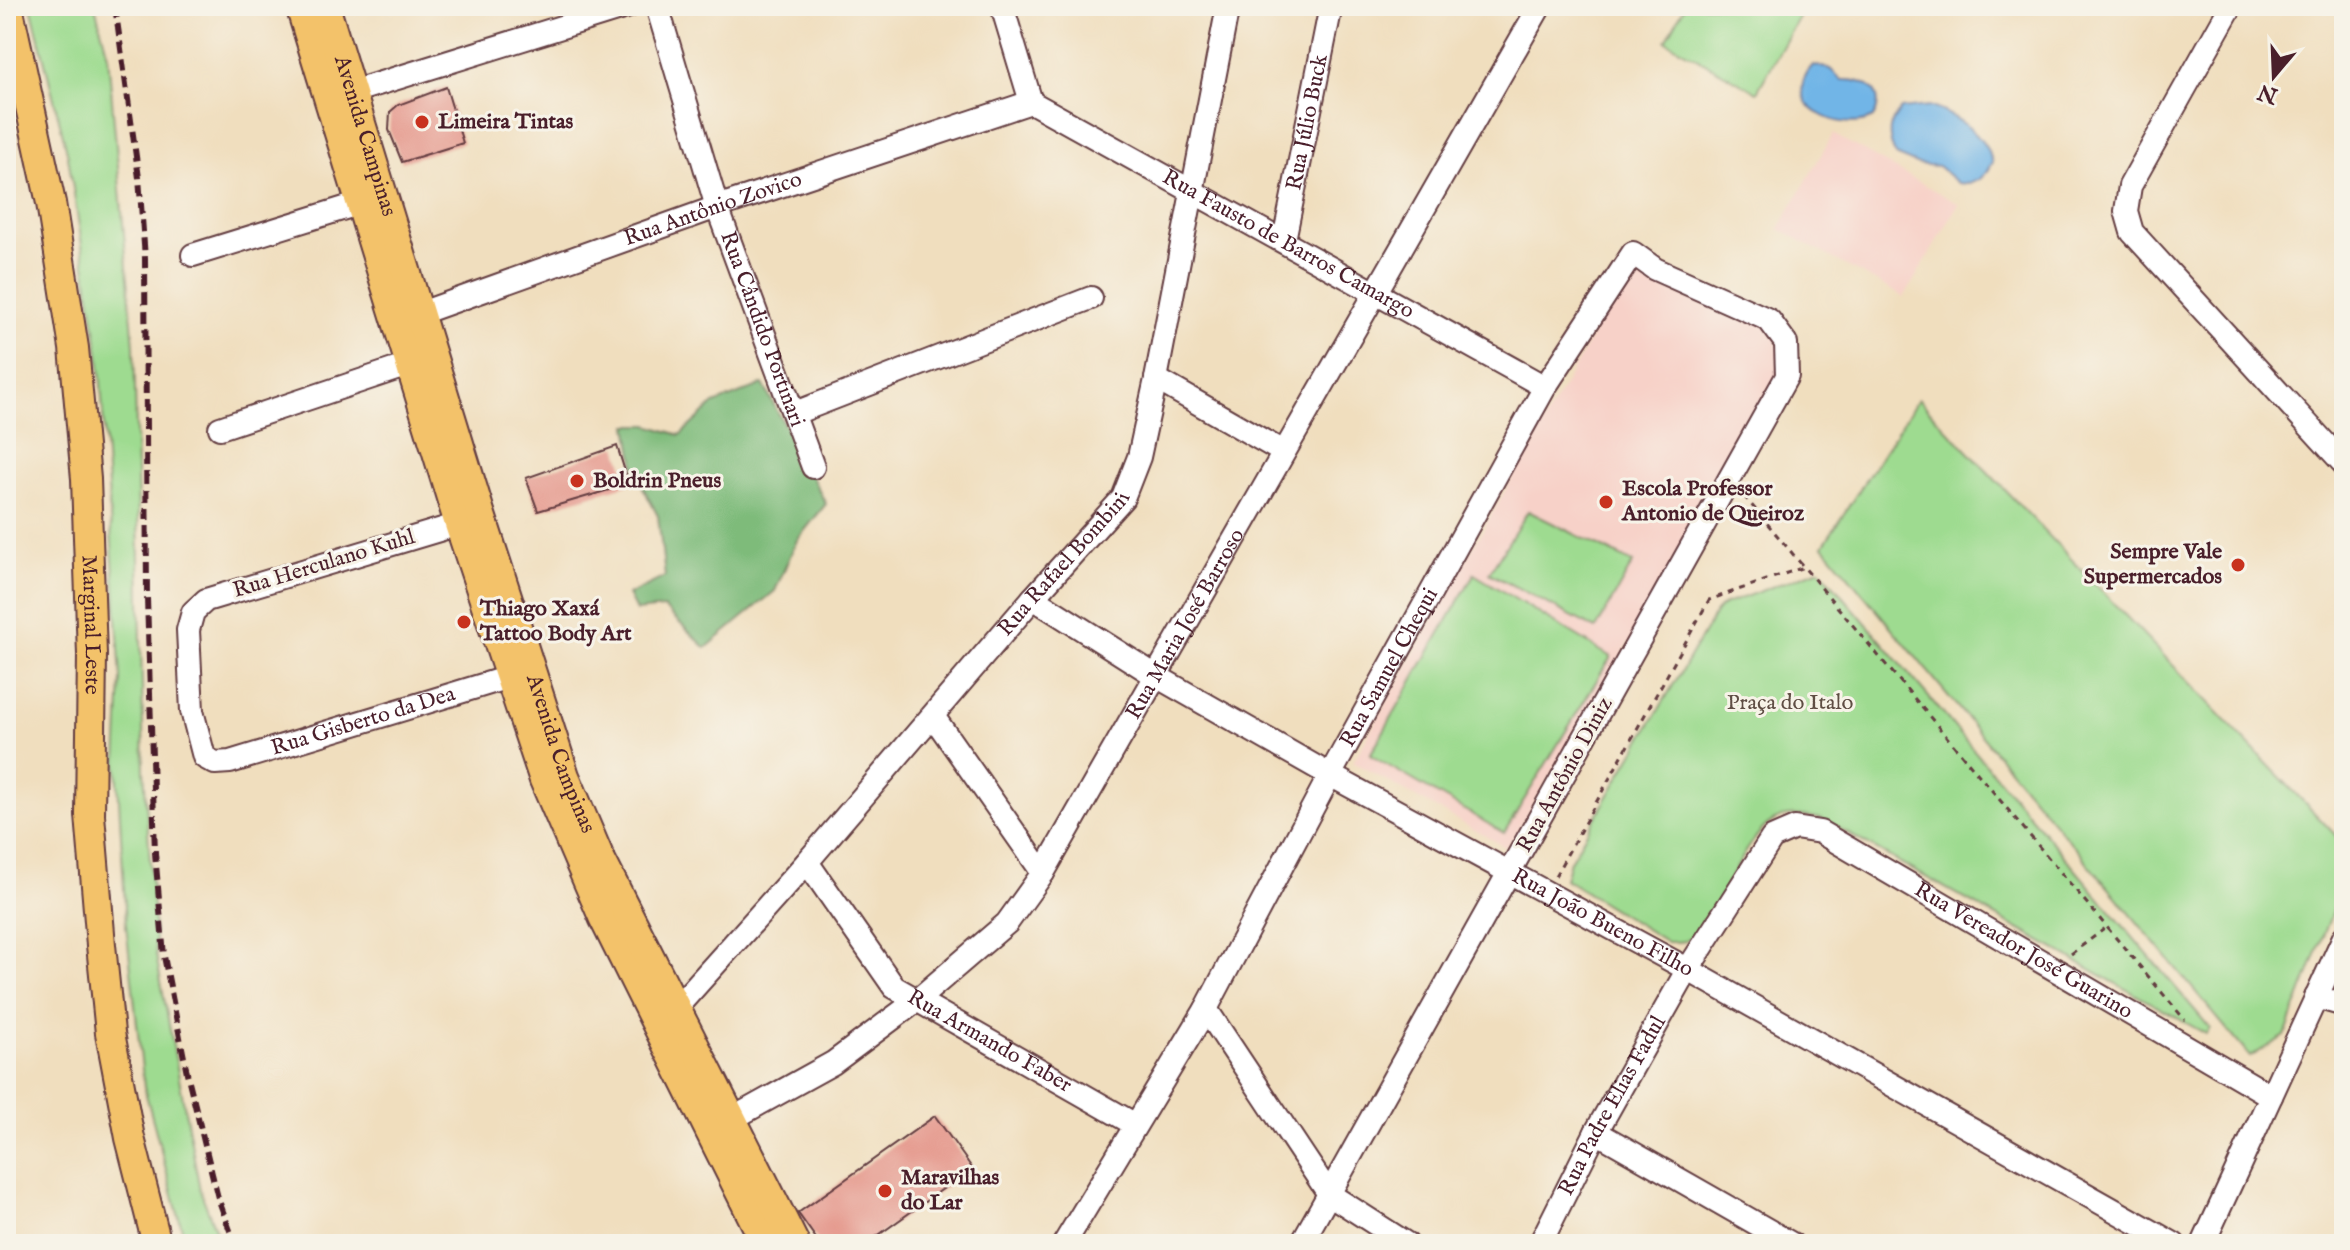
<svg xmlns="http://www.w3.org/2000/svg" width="2350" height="1250" font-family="'IM FELL English',serif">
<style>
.built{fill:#f7d1c8}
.green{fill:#9edb90;stroke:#747d5e;stroke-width:2}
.forest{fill:#7ebb7a;stroke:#646d52;stroke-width:2}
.water{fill:#71b5e7;stroke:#5e6a89;stroke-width:2}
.building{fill:#e38f83}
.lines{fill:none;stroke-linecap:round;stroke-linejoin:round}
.minor-casing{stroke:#633c41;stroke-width:26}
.major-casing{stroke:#633c41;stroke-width:32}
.path{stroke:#633c41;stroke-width:3;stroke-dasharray:6 6;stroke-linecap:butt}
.minor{stroke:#fff;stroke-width:22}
.major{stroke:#f3c26a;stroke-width:28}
.rail{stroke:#4a1f2b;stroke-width:6;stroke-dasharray:12 6;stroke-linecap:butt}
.poi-dot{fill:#c8321e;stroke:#f7f3e8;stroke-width:3}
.labels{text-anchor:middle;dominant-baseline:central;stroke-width:6;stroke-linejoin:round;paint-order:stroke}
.poi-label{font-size:22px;font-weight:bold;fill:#4a1f2b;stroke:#f7f3e8;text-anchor:start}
.street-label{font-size:22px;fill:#4a1f2b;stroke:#f7f3e8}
.park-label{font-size:22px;fill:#5f4e44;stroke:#f7f3e8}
</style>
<rect width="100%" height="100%" fill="#f7f3e8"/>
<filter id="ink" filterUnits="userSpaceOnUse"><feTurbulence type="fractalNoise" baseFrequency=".0125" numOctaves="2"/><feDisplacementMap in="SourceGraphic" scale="16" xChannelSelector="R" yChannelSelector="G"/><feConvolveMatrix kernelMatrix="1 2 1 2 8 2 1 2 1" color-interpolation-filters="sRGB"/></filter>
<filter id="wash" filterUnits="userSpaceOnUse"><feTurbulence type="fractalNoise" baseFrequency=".006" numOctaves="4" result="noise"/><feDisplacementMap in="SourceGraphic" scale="32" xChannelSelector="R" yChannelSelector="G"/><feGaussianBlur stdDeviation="1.8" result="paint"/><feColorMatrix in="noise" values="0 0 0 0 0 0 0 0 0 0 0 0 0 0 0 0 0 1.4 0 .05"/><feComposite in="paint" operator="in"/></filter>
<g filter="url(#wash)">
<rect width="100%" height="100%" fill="#f0debe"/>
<path class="built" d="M1833,134L1959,204L1904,297L1779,229Z
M1649,271L1773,326L1787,376L1507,848L1353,762L1622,282L1638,272Z"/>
<path class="green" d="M31,6H95L108,56L134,345L144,770L156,955L200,1190L221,1244H186L144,1087L126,925L117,764L121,678L99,354L68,156Z
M1685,6H1805L1757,92L1666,41Z
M1918,399L2344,844V881L2285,1036L2250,1057L1823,546Z
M1528,511L1633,563L1596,629L1489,573Z
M1820,569L2210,1028L2206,1034L1822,819C1806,816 1788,812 1773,821C1742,838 1713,930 1685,941C1680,942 1672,942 1667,942L1565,879L1570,861L1716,612L1723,605Z
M1474,574L1611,657L1504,833L1370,755Z"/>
<path class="forest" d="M763,384L826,504L797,540L775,591L706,648L664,608L636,611L628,595L665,577L658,516L636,474L628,425H648L680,435L714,404Z"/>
<path class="water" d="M1813,65L1830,69L1842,80C1867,79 1887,92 1873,118C1839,135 1777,104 1813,65Z
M1929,106C1958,116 1982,132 1993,162L1988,171L1980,179L1969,184L1958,183L1938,166L1916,164L1895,155C1887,135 1887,125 1901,109Z"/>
<g id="blocks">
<path class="building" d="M446,87L463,143L402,162L389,130L390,112L398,105Z
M617,446L629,484L538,511L526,478Z
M935,1116L972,1168L866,1244H820L798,1213Z"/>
</g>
</g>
<g filter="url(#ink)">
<use href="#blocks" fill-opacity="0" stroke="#633c41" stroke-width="2"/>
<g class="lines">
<defs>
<g id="minor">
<path id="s1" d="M657,6L717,207L813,467"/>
<path d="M1002,6L1031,102"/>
<path d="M2231,6L2130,186L2126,211L2132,232L2344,464"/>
<path d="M352,92L629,6"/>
<path id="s2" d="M1031,102L1545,387"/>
<path id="s3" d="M1284,240L1331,6"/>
<path d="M193,255L361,203"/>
<path id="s4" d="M404,319L717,207L1031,102"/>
<path d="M1156,379L1283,452"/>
<path d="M795,413L1091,298"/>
<path d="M220,428L411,364"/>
<path id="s5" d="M459,524L206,600L193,612L188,630L192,711L204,757L215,763L230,762L509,677"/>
<path id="s6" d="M1033,598L1156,676L1330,775L1678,964L2174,1244"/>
<path d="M933,716L1043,873"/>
<path id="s7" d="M807,862L894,987L1134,1124"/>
<path d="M2316,997L2344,1005"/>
<path id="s8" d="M676,1008L807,862L1033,598L1123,498L1139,457L1156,379L1228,6"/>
<path d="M1206,1009L1329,1194L1407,1244"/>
<path id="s9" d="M719,1126L833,1063L916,1001L1007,923L1043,873L1540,6"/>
<path d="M1596,1132L1792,1244"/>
<path id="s10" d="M1064,1244L1206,1009L1330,775L1545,387L1633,253L1655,269L1769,320L1786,343L1787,376L1301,1244"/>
<path id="s11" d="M1540,1244L1596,1132L1688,969L1772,838L1795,828L1820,832L2271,1096"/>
<path d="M2203,1244L2344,937"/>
</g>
<g id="major">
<path id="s12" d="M8,6L51,203L74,348L86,479L92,655L90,815L101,945L110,1033L130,1138L157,1244"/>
<path d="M300,6L459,524L544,780L603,917L766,1244"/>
<path id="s13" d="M325,6L480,512L565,776L599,856L795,1244"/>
</g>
</defs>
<use href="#minor" class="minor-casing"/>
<use href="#major" class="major-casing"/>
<path class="path" d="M1744,496L2185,1020
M1555,876L1709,600L1804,567
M2071,954L2107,927"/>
<use href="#minor" class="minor"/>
<use href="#major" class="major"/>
<path class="rail" d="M115,6L139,178L145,258L147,598L155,853L164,956L187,1073L218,1198L235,1244"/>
</g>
</g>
<g class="poi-dot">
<circle cx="422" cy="122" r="8"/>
<circle cx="577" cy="481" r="8"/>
<circle cx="1606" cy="502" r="8"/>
<circle cx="2238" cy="565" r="8"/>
<circle cx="464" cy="622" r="8"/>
<circle cx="885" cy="1191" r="8"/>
</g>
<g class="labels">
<g class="poi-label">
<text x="438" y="122">Limeira Tintas</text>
<text x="593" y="481">Boldrin Pneus</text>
<text x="1622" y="489">Escola Professor<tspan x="1622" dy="25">Antonio de Queiroz</tspan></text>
<text x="2222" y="552" text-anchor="end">Sempre Vale<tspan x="2222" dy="25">Supermercados</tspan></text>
<text x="480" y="609">Thiago Xaxá<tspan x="480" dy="25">Tattoo Body Art</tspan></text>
<text x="901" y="1178">Maravilhas<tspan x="901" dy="25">do Lar</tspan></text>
</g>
<g class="street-label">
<text stroke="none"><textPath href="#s3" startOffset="120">Rua Júlio Buck</textPath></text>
<text stroke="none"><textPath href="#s13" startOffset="136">Avenida Campinas</textPath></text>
<text stroke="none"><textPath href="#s4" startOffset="328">Rua Antônio Zovico</textPath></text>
<text stroke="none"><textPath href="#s2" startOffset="294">Rua Fausto de Barros Camargo</textPath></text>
<text stroke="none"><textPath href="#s1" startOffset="340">Rua Cândido Portinari</textPath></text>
<text stroke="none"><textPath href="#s8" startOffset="590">Rua Rafael Bombini</textPath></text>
<text transform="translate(324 564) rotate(-17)">Rua Herculano Kuhl</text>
<text stroke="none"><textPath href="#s9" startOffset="702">Rua Maria José Barroso</textPath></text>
<text stroke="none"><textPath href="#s12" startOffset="626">Marginal Leste</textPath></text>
<text stroke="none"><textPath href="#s10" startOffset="662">Rua Samuel Chequi</textPath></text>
<text stroke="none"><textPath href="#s5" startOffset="596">Rua Gisberto da Dea</textPath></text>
<text stroke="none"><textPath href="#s13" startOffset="784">Avenida Campinas</textPath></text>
<text transform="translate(1565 775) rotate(-61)">Rua Antônio Diniz</text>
<text stroke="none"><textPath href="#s6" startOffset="656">Rua João Bueno Filho</textPath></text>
<text stroke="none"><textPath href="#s11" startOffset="754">Rua Vereador José Guarino</textPath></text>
<text stroke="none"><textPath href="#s7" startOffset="262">Rua Armando Faber</textPath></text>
<text stroke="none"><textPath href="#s11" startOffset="156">Rua Padre Elias Fadul</textPath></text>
</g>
<g class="park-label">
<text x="1790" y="703">Praça do Italo</text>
</g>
</g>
<rect width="2350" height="1250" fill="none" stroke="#f7f3e8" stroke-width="32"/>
<g transform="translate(2274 76) rotate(199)" stroke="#f7f3e8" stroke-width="6" paint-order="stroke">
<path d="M0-6L14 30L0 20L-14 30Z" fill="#4a1f2b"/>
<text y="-12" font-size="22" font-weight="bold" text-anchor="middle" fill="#4a1f2b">N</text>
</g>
</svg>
